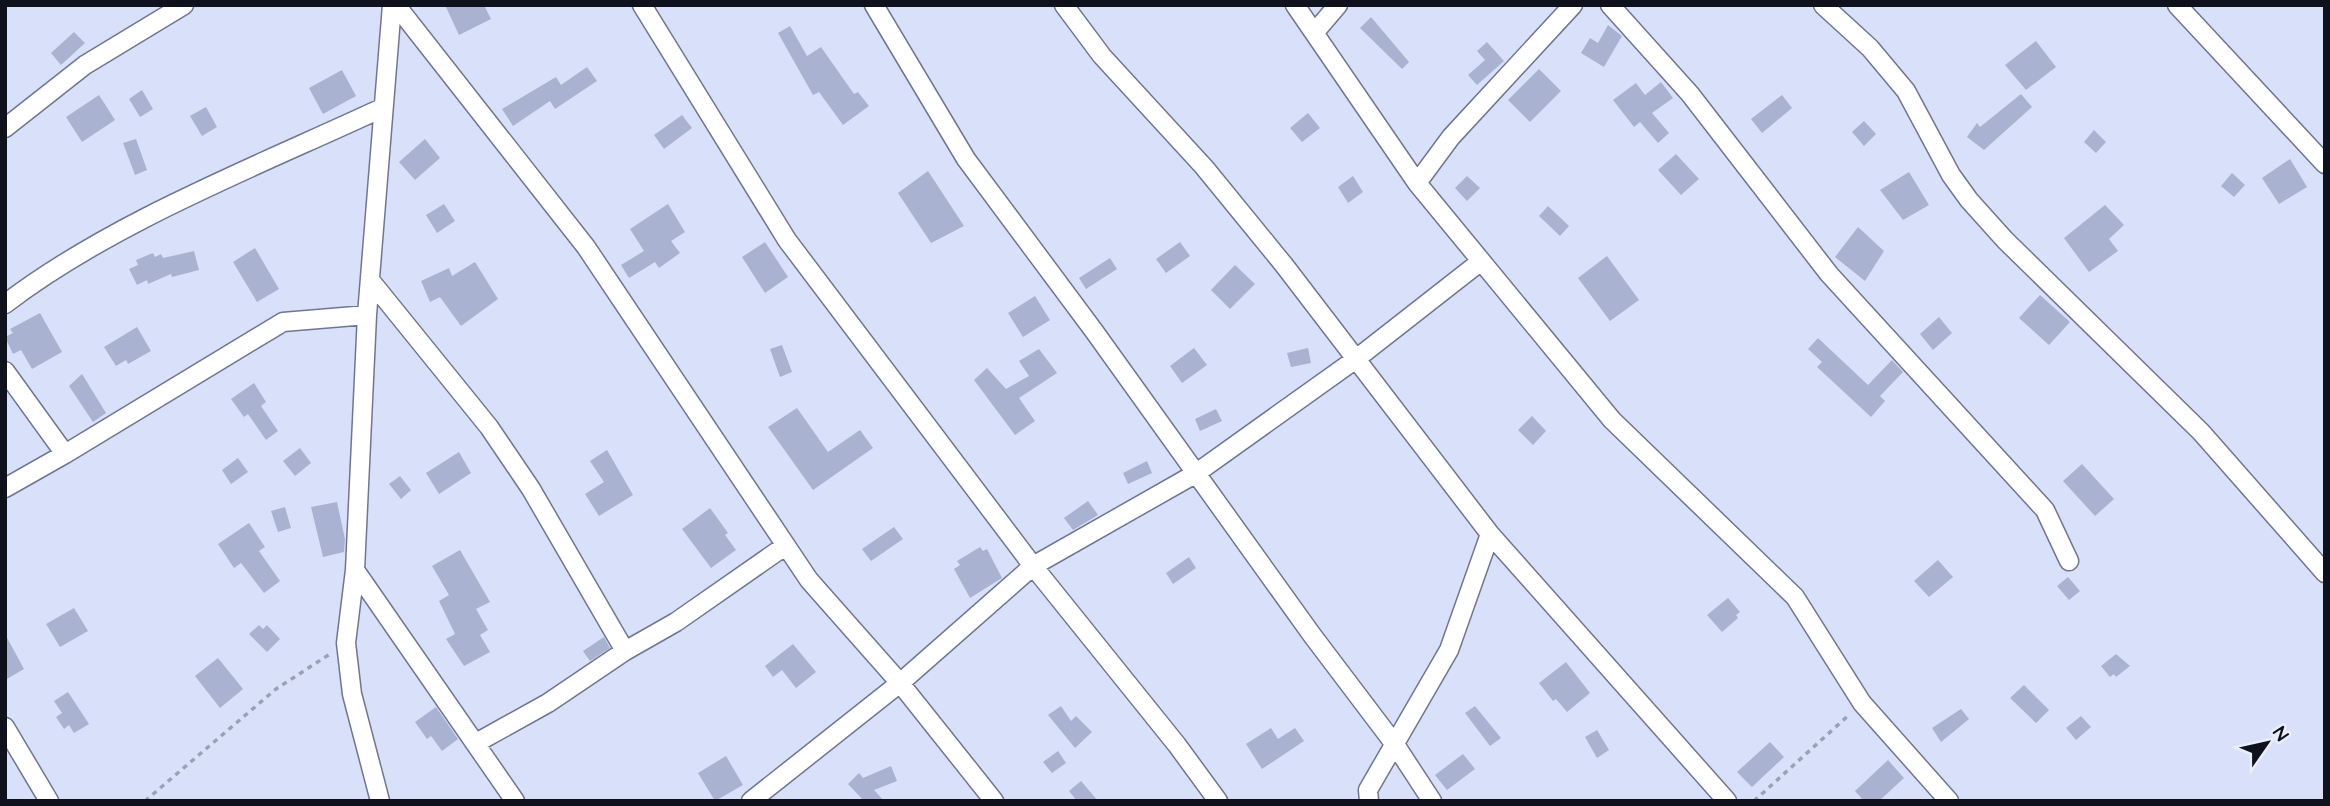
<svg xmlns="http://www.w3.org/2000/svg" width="2330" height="806" font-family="Quicksand,sans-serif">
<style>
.building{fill:#aab2d1}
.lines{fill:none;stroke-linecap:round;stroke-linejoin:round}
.street-casing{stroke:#6f7693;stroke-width:21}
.path{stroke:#9ba1b5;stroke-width:3.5;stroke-dasharray:5 5;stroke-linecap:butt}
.street{stroke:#fff;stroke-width:18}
</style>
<rect width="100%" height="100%" fill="#d9e0f9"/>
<path class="building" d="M445,5H484L491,19L459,35Z
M1371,17L1409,62L1402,69L1360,28Z
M1608,25L1622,36L1604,67L1581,53L1590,38L1598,43Z
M790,26L807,56L821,47L854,94L858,92L869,106L843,125L819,92L813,95L778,33Z
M74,32L85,43L61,65L51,53Z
M2036,41L2056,67L2026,90L2005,65Z
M1487,42L1504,61L1477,85L1468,75L1485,60L1477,51Z
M587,67L597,81L555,109L550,101L513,126L502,109L556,77L561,85Z
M1539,69L1561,91L1530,122L1508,100Z
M342,70L356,96L323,114L309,88Z
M1661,82L1673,98L1652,113L1669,133L1658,143L1640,122L1634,127L1613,100L1636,83L1645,95Z
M142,90L153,109L140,117L129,99Z
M2021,94L2032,107L1984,150L1967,137L1977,123L1980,127Z
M99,95L115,120L82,142L66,117Z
M1782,95L1792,108L1762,133L1751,119Z
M206,107L217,127L202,136L190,116Z
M1308,113L1320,128L1302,142L1290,128Z
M682,115L692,128L664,149L654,135Z
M1864,121L1876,134L1864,146L1852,132Z
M2094,130L2106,142L2096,153L2084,142Z
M136,139L147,170L135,175L123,143Z
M425,139L440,158L415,180L399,162Z
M1676,154L1699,179L1681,195L1658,170Z
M2290,159L2307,187L2279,204L2262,178Z
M928,171L964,226L931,243L898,193Z
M1909,172L1929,205L1903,220L1880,190Z
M2232,173L2245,185L2234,197L2221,186Z
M1353,176L1363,192L1348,203L1338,187Z
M1467,176L1480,188L1467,201L1455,188Z
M444,204L455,221L437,233L426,215Z
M668,204L685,232L671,241L680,253L659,268L655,262L629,278L621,265L644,251L630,229Z
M2105,205L2124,225L2109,239L2118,251L2089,272L2064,238Z
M1548,206L1569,226L1560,236L1539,216Z
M1858,227L1884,251L1865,281L1835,257Z
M765,242L788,277L765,293L742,257Z
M1180,242L1190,256L1166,273L1156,259Z
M255,248L279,289L257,302L233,262Z
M194,251L199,270L172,277L171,274L148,284L147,280L137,285L129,269L138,265L136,260L153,253L155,257L161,254L163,258Z
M1607,256L1639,300L1610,321L1578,278Z
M1110,258L1117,269L1086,289L1079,278Z
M475,262L498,299L461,326L440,297L430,302L421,281L449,268L452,276Z
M1235,265L1255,284L1230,309L1211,290Z
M2040,295L2070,322L2049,345L2019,318Z
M1035,296L1050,320L1023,337L1008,313Z
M40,313L62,352L32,369L21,350L13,354L5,337L13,333L10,329Z
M1939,317L1952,333L1933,350L1920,334Z
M137,327L151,351L128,364L126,360L116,366L104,347Z
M1818,338L1868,385L1892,360L1903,372L1880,396L1885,401L1871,417L1817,367L1822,362L1808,349Z
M782,345L792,372L780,377L770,349Z
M1194,348L1207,365L1182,383L1170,366Z
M1308,348L1311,363L1291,367L1287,353Z
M1039,349L1057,373L1019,398L1035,421L1015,435L974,380L987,368L1006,389L1029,376L1019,361Z
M82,374L106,413L93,422L69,386Z
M254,383L266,402L261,406L278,431L266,440L248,414L244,417L231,399Z
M797,408L828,452L860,430L873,448L813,490L768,427Z
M1216,409L1222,421L1200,431L1195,419Z
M1532,416L1546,431L1533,445L1518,430Z
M300,448L311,463L295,476L283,461Z
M607,450L633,495L599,516L585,494L604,482L590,461Z
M459,452L471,473L439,494L426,473Z
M238,458L248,472L231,484L222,470Z
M1147,461L1152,473L1128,484L1123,473Z
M2082,464L2114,499L2095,516L2063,481Z
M400,476L411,490L401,499L389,484Z
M1088,501L1098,515L1073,530L1064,518Z
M337,502L345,539L344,552L323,557L311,507Z
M285,507L291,528L278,532L271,511Z
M710,508L728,533L725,535L736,550L711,568L682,529Z
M249,523L265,547L259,551L280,581L264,593L241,563L234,568L218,544Z
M894,527L903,539L871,561L862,549Z
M980,547L983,551L987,549L1002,578L970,598L954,569L960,565L957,561Z
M460,550L490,602L476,609L488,630L480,635L490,652L464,666L446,639L455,634L439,601L449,595L432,566Z
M1189,557L1196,568L1173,584L1166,573Z
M1938,560L1953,577L1929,597L1914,581Z
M2068,577L2080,591L2069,600L2057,586Z
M1728,598L1740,612L1736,615L1738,618L1722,632L1707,615Z
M74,608L88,631L60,647L46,624Z
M259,625L263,629L267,625L280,639L267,652L249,634Z
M5,634L24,669L5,680Z
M604,637L610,648L590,661L583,651Z
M793,644L816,672L796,688L782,670L773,677L765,666Z
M2116,654L2130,666L2116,677L2114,674L2110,677L2101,666Z
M218,658L243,689L220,708L195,676Z
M1566,662L1590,693L1567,712L1556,699L1553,701L1539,683Z
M2024,685L2049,710L2036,723L2010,698Z
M68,692L89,724L74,733L69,725L64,729L56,717L62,713L54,701Z
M1061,706L1071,721L1076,716L1092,732L1075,748L1048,715Z
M1475,706L1501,738L1490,746L1465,713Z
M436,707L458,739L442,751L431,736L427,739L415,722Z
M1961,709L1969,719L1941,742L1932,728Z
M2081,716L2091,727L2076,740L2066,728Z
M1271,728L1278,739L1295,728L1304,741L1262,769L1246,744Z
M1597,730L1609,750L1597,758L1585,737Z
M1770,742L1784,757L1752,787L1737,772Z
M1058,751L1066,763L1052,773L1043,762Z
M1463,754L1475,769L1447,790L1435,775Z
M726,756L743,785L715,801L698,773Z
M1888,760L1904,778L1879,801H1864L1855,791Z
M891,766L897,781L874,790L884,801H864L848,784L859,773L863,778Z
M1081,781L1098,801H1077L1069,791Z"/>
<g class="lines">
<defs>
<path id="street" d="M396,5L586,247L809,580L900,683L994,801
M642,5L787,240L1033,566L1177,745L1218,801
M874,5L966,159L1094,331L1312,635L1396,746L1432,801
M1064,5L1102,56L1204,167L1284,265L1490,534L1727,801
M1295,5L1417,183L1451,137L1573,5
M1610,5L1690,94L1829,274L2045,510L2069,561
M1823,5L1870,48L1906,91L1951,175L1969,200L2005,240L2201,432L2325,573
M2177,5L2325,164
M1315,32L1338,5
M5,128L85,65L184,5
M1417,183L1612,420L1795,597L1862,703L1949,801
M370,280L489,427L531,489L625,651
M5,304C112,222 260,165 382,108
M5,371L65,454L283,322L367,315
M5,488L65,454
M355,570L515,801
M5,727L49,801
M476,743L548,703L625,651L676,622L785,546
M380,801L352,694L346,643L355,570L367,315L392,5
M751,801L900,683L1033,566L1195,474L1356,359L1480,262
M1369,801L1368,790L1449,650L1490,534"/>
</defs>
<use href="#street" class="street-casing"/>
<path class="path" d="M145,801L276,689L330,654
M1754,801L1850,714"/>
<use href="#street" class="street"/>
</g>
<rect width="2330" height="806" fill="none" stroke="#0f121c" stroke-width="14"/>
<g transform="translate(2267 743) rotate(56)" stroke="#eaedfa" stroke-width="5" paint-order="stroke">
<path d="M0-5L12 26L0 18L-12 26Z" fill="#0f121c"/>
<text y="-10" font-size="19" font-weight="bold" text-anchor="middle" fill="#0f121c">N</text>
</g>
</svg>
